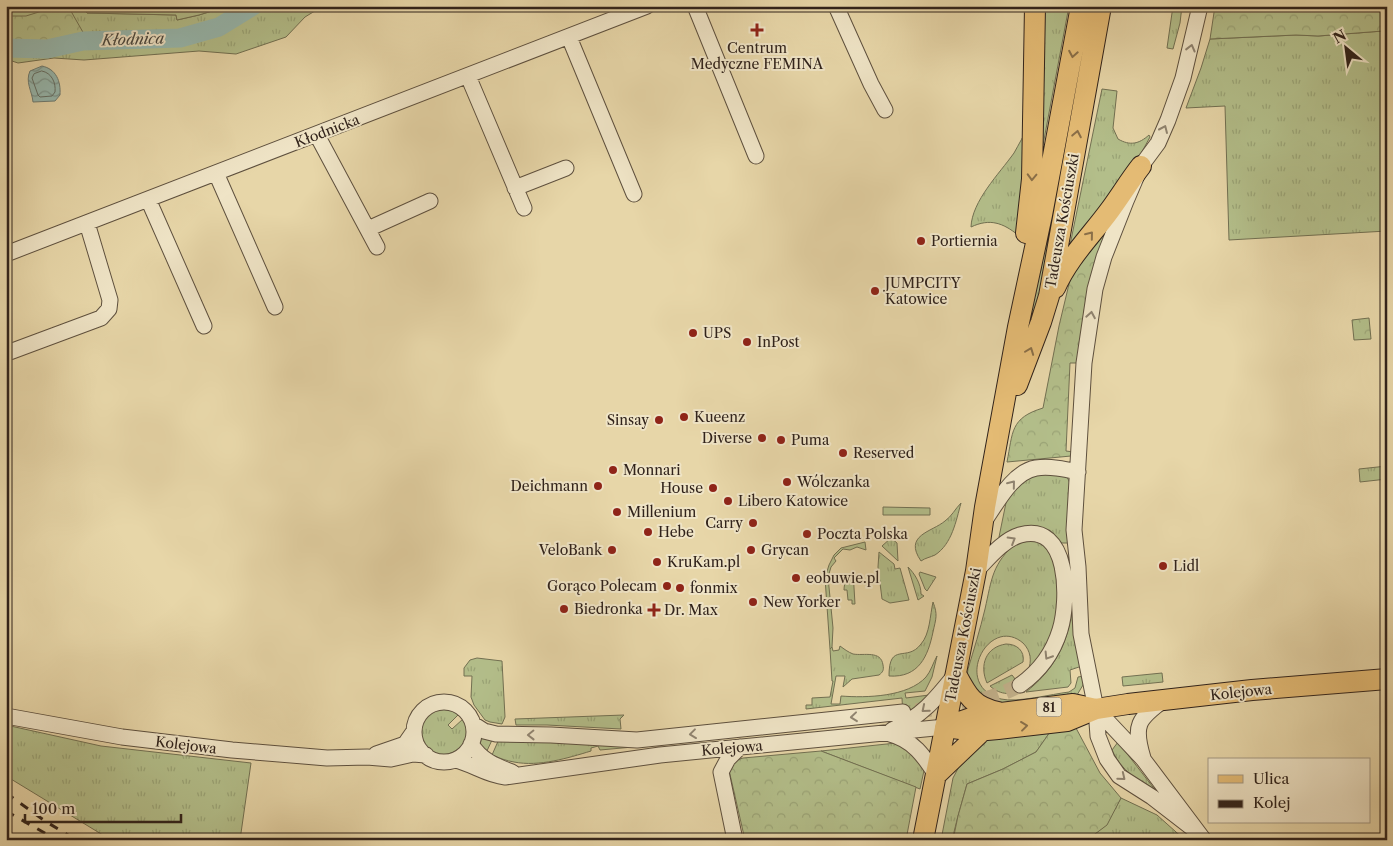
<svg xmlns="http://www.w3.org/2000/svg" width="1393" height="846" font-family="'Libre Caslon Text',serif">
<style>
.grass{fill:url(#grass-tufts);stroke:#727052}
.forest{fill:url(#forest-crowns);stroke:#727052}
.garden{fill:#b3be8a;stroke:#727052}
.water{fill:url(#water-waves);stroke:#6e7c73}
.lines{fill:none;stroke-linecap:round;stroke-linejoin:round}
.shore{stroke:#646e64;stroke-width:1}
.river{stroke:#97b8ae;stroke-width:19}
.minor-tunnel{stroke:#c3b28c;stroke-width:15;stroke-dasharray:15 8;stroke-linecap:butt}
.minor-casing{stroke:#5e503e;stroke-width:17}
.major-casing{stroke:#31231b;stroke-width:22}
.minor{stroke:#efe4c6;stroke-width:15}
.major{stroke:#e4bb74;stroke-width:20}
.rail{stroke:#31231b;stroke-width:3;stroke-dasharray:9 9;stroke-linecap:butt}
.oneway{stroke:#908470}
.oneway2{stroke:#8a6f48}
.poi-dot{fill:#8f2418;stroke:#efe4c6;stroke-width:2}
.labels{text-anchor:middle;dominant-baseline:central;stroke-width:4;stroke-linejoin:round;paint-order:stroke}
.shield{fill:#efe4c6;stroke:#6a5d4e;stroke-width:1}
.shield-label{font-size:12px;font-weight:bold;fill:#31231b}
.poi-label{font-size:14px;fill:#31231b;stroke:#efe4c6;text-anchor:start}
.street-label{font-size:14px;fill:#31231b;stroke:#efe4c6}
.water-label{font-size:15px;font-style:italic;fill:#4a4840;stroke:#efe4c6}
</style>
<defs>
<pattern id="grass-tufts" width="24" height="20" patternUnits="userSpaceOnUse" patternTransform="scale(1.25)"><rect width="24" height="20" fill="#b3be8a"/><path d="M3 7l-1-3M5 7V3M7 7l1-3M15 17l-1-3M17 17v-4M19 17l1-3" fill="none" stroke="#9aa376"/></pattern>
<pattern id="forest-crowns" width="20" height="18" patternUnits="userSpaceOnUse" patternTransform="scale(1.25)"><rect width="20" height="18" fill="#b3be8a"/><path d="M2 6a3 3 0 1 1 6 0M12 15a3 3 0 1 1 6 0" fill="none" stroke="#9aa376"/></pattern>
<pattern id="water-waves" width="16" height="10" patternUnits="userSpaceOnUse" patternTransform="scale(1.25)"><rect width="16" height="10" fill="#97b8ae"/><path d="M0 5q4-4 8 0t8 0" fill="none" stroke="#7c958d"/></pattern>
</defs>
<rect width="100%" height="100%" fill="#e7d6a8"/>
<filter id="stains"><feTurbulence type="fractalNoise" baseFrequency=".004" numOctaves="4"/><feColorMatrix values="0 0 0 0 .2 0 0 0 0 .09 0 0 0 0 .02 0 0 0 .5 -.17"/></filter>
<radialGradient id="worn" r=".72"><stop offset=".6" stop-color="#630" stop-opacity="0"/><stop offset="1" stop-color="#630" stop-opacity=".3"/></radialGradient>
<path class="grass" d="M38,6H83L87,13L176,15L177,20L199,15L228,6H323L305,17L286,37L236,54L199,51L84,60L54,58L18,63L6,59V11Z
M1041,6H1069L1043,145H1042Z
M1087,6H1094L1040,298L1027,332Z
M1173,6H1182L1180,23L1173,49L1167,48Z
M1387,29V231L1229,240L1225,106L1186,108L1201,68L1210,39L1296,35L1319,36L1383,31Z
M1102,89L1117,91L1113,128L1118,139C1130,146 1139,144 1149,135L1150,137L1132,170L1070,245Z
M1029,125L1018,235C1003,223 990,218 971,227C972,201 999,174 1014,153C1019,144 1024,135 1029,125Z
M1387,466V479L1360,482L1359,469Z
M1038,472L1067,477L1070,483L1082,666L1070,670L1071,683L1068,687L1026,692C1077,651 1076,603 1069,543H1062C1049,528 1031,522 1012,530C1008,532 1003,535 999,537L1008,493Z
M961,503C956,521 952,544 935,555C931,557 925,558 921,561C903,535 932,532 945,521C952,516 955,509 961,503Z
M891,538L897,543L898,561L882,546Z
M1040,541L1051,551L1057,565L1060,596L1051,642L1028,671C1032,661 1031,651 1023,643C989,614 951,686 1001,699C1017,703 1052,694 1069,692L1075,688L1078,677L1084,676L1083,685L1077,695L990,706L967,678L968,669C974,649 980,630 985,609C992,578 992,564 1017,542Z
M879,552L894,564L895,569L900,568L909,600L890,603L882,599L878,567Z
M908,567C915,574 921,584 921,594L924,596L918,600Z
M853,571L855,604H852V600H848L847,590H844C844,582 848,576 853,571Z
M920,572L936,577L927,591L925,589L919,574Z
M933,602C938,615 936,618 933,632C928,656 919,678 889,676C889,641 907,663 921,644C930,634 930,615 933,602Z
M1006,644C1017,644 1025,651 1023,662L987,683C979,665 986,647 1006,644Z
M840,646C844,649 848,652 853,654C864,656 881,650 883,665C884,670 883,672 879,675L852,679L843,687L845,676H836L831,704H840L841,696C866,698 908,697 926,677C931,671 933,663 937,656L932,677L925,691L905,693L906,698L929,695V697L903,717L902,698L806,709V705H812V698L830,697L833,681H832L830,649L832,647L833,651L839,650Z
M477,658L502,661L505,717L502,724L490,722L485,720L474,705L471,697L472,676H464V668L470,660Z
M1162,673L1163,682L1123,686L1122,677Z
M1012,675L1025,692C1012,694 1001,696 990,686Z
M441,708L451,709L459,714L448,725L452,729L463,719C480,744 440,770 424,744C421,738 420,731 422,725C424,716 432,710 441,708Z
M624,715L620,719L621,729L547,725H516L515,719Z
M6,725L101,746L251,763L240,840H111L6,776Z
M1050,732L1036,752L1003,769L967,784L958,816L952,840H941L953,778L964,757L986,737Z
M477,735L493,738L485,755L478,742Z
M499,739L644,746L600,750L598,746L591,748V751C568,758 539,767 514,762C507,761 499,758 492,755Z
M1118,742L1156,791L1157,792C1138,780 1121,771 1112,750Z
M896,743L908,747L925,766L920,789L821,751Z
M1121,798L1157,815L1185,840H1087L1106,825Z"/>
<path class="forest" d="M58,6H68L84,34L45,43L6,45V16H26Z
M1215,6H1387V29L1383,31L1318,36L1296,35L1210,39Z
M1117,213L1091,277L1084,311L1079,363H1070L1066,451L1074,452L1071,456L1007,462C1013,432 1010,418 1043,408L1059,326L1074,263Z
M1369,318L1371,339L1354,340L1352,320Z
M1076,728L1100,773L1121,798L1107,825L1087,840H953L958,816L967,784L1003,769L1036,752L1050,732Z
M821,751L916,787L906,840H745L729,770L734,761L743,758Z"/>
<path class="garden" d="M83,6H228L199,15L177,20L176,15L87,13Z
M883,507L930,508V515H883Z
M865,542L866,550L857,547L850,550L843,549L834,558L836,561L831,567L828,577L833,628L832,647L830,649L825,578L829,565L834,555L841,548Z"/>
<path class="water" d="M42,66C56,69 61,81 60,95L55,101L33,102C32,91 25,82 30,71Z"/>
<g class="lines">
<path class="shore" d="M42,71C52,73 56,83 55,92L52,96L40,97L38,95L32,78L34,74Z"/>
<path class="river" d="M6,48L47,49L83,41L180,38L219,27L253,6"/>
<path class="minor-tunnel" d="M916,711C952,706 987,703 1020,685"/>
<defs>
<path id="minor" d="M695,6L756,156
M836,6L871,84L885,110
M569,37L634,194
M468,76L524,208
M317,135L377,247
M216,173L275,307
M515,188L566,168
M148,199L204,326
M368,229L430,201
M6,254L647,6
M7,353L101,318L109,309L110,300L87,223
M983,523C996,505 1012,472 1036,468C1050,466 1064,469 1078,472
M976,571C988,559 1003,540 1020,535C1070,521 1069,601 1060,630C1053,653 1040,671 1020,685
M414 732a30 30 0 1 1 60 0a30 30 0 1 1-60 0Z
M1096,709L1143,759L1204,840
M6,716L122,737L232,750L327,758L367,757L391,759L413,754L426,755
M473,724L484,731L496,734L551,735L637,740L903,712
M892,730C922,716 935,700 955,675
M890,734C913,740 924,756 936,775
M471,744C481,760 495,766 512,772
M376,754L405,744L414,731
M1143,758C1133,725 1138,719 1164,700
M455,760C473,764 486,775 505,777L660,755L945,727
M1196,831L1152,797L1119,776L1107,759L1098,736L1096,709L1081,634L1078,567L1074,530L1084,363L1095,289L1104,257L1126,201L1141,166L1158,143L1168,120L1183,78L1200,6
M735,840L721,772L728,759L740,747"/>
<path id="major" d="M1026,233L1032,179L1035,6
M1055,288C1068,258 1091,236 1110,210C1121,195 1130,180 1141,166
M1017,385L1041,322L1049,296L1101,6
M956,674C967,695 973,707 998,712
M951,725L977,716L1073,704L1096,709
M945,727L976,731L998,729L1067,721L1096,709L1128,704L1252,690L1387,679
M936,775L982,731
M923,840L976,571L985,507L1018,327L1042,215L1081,6"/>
</defs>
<use href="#minor" class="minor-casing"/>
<use href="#major" class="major-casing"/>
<use href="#minor" class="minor"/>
<use href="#major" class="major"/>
<path class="rail" d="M6,793L45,821L76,840
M6,811L57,840"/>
</g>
<defs><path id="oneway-chevron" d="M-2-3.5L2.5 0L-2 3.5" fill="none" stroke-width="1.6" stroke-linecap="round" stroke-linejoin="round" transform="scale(1.25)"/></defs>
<g class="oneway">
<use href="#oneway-chevron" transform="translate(1191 48) rotate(-76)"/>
<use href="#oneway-chevron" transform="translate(1164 129) rotate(-66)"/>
<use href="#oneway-chevron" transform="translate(1091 315) rotate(-80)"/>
<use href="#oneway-chevron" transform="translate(1012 484) rotate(-51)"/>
<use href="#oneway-chevron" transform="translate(1012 540) rotate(-31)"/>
<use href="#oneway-chevron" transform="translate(1048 656) rotate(122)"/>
<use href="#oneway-chevron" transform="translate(925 709) rotate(140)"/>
<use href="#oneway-chevron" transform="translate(854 717) rotate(174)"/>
<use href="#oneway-chevron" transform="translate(693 734) rotate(173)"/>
<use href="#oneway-chevron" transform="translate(531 735) rotate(179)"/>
<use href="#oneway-chevron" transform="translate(1122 777) rotate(39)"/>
</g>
<g class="oneway2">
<use href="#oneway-chevron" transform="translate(1073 54) rotate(100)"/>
<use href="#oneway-chevron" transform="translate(1077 134) rotate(-79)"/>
<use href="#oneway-chevron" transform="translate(1032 177) rotate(92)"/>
<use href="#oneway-chevron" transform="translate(1090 235) rotate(-51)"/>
<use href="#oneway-chevron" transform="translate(1030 351) rotate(-69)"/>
<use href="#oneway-chevron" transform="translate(1024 726) rotate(-7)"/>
</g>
<g class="poi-dot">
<path d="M754.5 22.5h5v5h5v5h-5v5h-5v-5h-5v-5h5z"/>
<circle cx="921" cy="241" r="5"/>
<circle cx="875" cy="291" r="5"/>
<circle cx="693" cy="333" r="5"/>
<circle cx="747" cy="342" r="5"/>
<circle cx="684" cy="417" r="5"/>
<circle cx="659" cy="420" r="5"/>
<circle cx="762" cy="438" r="5"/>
<circle cx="781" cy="440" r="5"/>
<circle cx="843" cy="453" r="5"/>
<circle cx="613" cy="470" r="5"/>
<circle cx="787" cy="482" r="5"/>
<circle cx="598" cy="486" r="5"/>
<circle cx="713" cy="488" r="5"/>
<circle cx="728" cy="501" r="5"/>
<circle cx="617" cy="512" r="5"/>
<circle cx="753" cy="523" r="5"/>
<circle cx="648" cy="532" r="5"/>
<circle cx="807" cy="534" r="5"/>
<circle cx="612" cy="550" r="5"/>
<circle cx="751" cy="550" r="5"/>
<circle cx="657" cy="562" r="5"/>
<circle cx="1163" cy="566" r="5"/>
<circle cx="796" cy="578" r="5"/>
<circle cx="667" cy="586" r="5"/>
<circle cx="680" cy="588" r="5"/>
<circle cx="753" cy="602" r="5"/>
<circle cx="564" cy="609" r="5"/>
<path d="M651.5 602.5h5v5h5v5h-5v5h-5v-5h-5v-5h5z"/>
</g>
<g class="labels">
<rect class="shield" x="1036.5" y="697.5" width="25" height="19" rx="4"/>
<g class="shield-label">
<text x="1049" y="707">81</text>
</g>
<g class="poi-label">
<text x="757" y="48" text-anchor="middle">Centrum<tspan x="757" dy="16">Medyczne FEMINA</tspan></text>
<text x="931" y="241">Portiernia</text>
<text x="885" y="283">JUMPCITY<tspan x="885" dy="16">Katowice</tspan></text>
<text x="703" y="333">UPS</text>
<text x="757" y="342">InPost</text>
<text x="694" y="417">Kueenz</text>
<text x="649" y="420" text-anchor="end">Sinsay</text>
<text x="752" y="438" text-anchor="end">Diverse</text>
<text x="791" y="440">Puma</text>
<text x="853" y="453">Reserved</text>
<text x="623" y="470">Monnari</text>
<text x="797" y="482">Wólczanka</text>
<text x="588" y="486" text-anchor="end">Deichmann</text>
<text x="703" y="488" text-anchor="end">House</text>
<text x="738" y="501">Libero Katowice</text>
<text x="627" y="512">Millenium</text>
<text x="743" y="523" text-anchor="end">Carry</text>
<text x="658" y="532">Hebe</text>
<text x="817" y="534">Poczta Polska</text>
<text x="602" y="550" text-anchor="end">VeloBank</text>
<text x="761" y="550">Grycan</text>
<text x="667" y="562">KruKam.pl</text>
<text x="1173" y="566">Lidl</text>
<text x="806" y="578">eobuwie.pl</text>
<text x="657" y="586" text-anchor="end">Gorąco Polecam</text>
<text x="690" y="588">fonmix</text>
<text x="763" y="602">New Yorker</text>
<text x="574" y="609">Biedronka</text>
<text x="664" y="610">Dr. Max</text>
</g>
<g class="street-label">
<text transform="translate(327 131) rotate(-21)">Kłodnicka</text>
<text transform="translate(1062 221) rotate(-80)">Tadeusza Kościuszki</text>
<text transform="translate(963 635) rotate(-79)">Tadeusza Kościuszki</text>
<text transform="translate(1241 692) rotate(-6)">Kolejowa</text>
<text transform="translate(186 745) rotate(7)">Kolejowa</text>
<text transform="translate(732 748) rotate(-5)">Kolejowa</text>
</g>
<g class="water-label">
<text transform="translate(133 39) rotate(-2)">Kłodnica</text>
</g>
</g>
<rect width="1393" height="846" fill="none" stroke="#e7d6a8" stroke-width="25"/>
<rect x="8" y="8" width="1378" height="831" fill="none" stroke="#31231b" stroke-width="2.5"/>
<rect x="12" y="12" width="1368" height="821" fill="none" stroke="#31231b"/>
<rect x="1208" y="758" width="162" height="65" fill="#efe4c6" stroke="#a39782"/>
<rect x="1218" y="775" width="25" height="8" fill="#e4bb74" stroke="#a39782"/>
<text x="1253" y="784" font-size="15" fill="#31231b">Ulica</text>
<rect x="1218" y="800" width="25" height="8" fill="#31231b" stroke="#a39782"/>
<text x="1253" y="808" font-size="15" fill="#31231b">Kolej</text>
<g transform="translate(1346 48) rotate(331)" stroke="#efe4c6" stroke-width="4" paint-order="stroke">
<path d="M0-4L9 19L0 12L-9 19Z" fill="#31231b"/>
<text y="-8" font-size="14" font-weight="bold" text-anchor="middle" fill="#31231b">N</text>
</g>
<path d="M25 814v8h156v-8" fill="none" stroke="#31231b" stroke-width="2.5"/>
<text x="32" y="814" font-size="15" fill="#31231b" stroke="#efe4c6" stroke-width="4" paint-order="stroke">100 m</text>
<rect width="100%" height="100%" filter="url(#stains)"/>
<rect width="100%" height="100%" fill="url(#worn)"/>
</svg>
